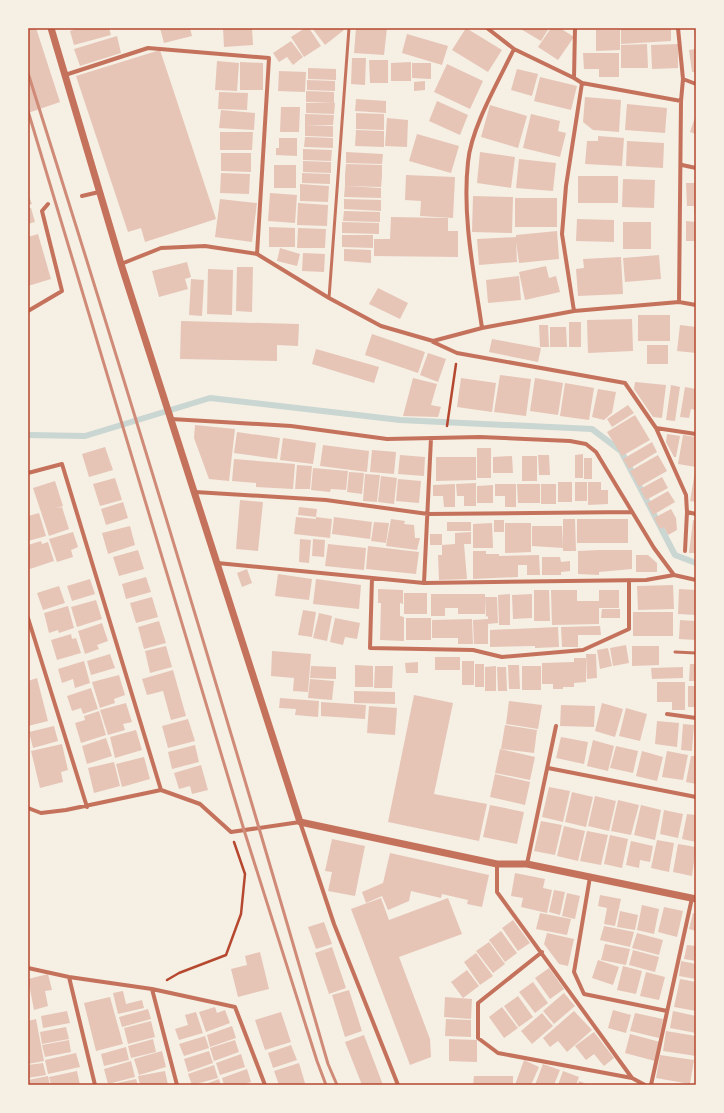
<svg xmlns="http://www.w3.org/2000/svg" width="724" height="1113" font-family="'Golos Text',sans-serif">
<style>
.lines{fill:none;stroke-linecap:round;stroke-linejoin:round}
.stream{stroke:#c9d6d2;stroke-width:6}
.building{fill:#e6c5b7}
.path{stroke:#b5482f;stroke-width:2.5}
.service{stroke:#c5725c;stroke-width:3}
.minor{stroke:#c5725c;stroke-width:4}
.tertiary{stroke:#c5725c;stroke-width:7}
.rail{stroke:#cf8b77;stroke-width:3}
.neatline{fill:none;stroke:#b5482f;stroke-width:1.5}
</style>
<rect width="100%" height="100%" fill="#f6efe4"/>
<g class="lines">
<path class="stream" d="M28,435L85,436L210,398L400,420L592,429L621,451L675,555L696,563"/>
</g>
<path class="building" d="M28,28H36L60,102L28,113Z
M79,28H109L111,35L74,45L70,31Z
M160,28H190L192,36L164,43Z
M223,28H252L253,45L224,47Z
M305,28H309L321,46L304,57L291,37Z
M312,28H342L344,30L325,45Z
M356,28H387L384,55L354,53Z
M466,28L502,50L488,72L452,50Z
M519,28H549L541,41Z
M551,28H560L574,37L558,60L538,47Z
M621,28H671V41L621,44Z
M694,28H696V40H695Z
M596,30H620V50L596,51Z
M407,34L448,46L442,65L402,53Z
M117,36L121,53L80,66L74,49Z
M291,41L303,57L293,65L287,57L279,62L273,53Z
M647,44L648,68H621V45Z
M678,44V68L652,69L651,45Z
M696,49V72H692L689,50Z
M160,50L216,219L145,242L141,228L128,232L76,76Z
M583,53H619V77H599V69H584Z
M352,58H366L365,85L351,84Z
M369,60H388V83H370Z
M217,61L239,63L237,91L215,90Z
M240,62L263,63V90H240Z
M411,62V81H391V63Z
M412,63H431V79L412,78Z
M447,64L483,81L470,109L434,92Z
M308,68L336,69V80L308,79Z
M517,69L538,74L532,96L511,90Z
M279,71L306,72L305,92L278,91Z
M540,77L577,86L571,110L534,101Z
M307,80L335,81V91L307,90Z
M425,81V90L414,91V82Z
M306,91L334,92V103L306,102Z
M219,92L248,93L247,110L218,109Z
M585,97L621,100L619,132L593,130L583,122Z
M356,99L386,101V113L355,111Z
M437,101L468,115L460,135L429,121Z
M306,103H335L334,114L306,113Z
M627,104L667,108L665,133L625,130Z
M490,105L527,116L518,148L481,137Z
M281,107H300L299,132H280Z
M221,110L255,113L254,130L219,128Z
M356,113L384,114V130L356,129Z
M305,114L334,115L333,125H305Z
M531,114L560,121L558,131L566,133L560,157L523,148Z
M696,114V134L690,132Z
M387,118L408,120L407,147L385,146Z
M305,125L333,126V137L305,136Z
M356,130L384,131V147L355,146Z
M220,132H253L252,150H220Z
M417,134L459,146L451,173L409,161Z
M598,136L624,138L622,166L585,164L587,141H598Z
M305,137L333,138V148L304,147Z
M279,138H297V156L276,155V148H279Z
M627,141L664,143L663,168L626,166Z
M303,149L332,150L331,161L303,160Z
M346,152L383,154L382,164L346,163Z
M480,152L515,157L511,188L477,183Z
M221,153H251V172L221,171Z
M519,159L556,163L553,191L516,188Z
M303,161L331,162V173L303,172Z
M346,164L382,165V176L345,175Z
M274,165H296V188H274Z
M221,173L250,174L249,194L220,193Z
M302,173L330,174V184L302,183Z
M345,175L382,176L381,187L345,186Z
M406,175L455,177L453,218L420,216L421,201L405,200Z
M578,176H618V203H578Z
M623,179L655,180L654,208L622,207Z
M686,183H696V214H694V206H687Z
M300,184L329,186L328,202L300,201Z
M345,186L381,188V198L344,197Z
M270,193L297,195L295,223L268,221Z
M28,194L32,204L28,205Z
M473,196L513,197L512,233L472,232Z
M515,198H557V227H515Z
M220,199L257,203L252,242L215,237Z
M344,199L381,200V211L344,209Z
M298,203L328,205L327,226L297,225Z
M28,208H31L35,222L28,224Z
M344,211L380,212V222L343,221Z
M391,217L448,218V231H458V257L374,256V239H390Z
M577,219L614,220V242L576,241Z
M686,221L696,222V241H686Z
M342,222L379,223V234L342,233Z
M623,222H651V249H623Z
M269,227L295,228V247H269Z
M298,228L326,229L325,248H297Z
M557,231L559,259L519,263L516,242L517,262L479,265L477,239L516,237V235Z
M38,234L51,279L28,286V237Z
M342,235H373V248L342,247Z
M280,248L300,254L297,266L277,261Z
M344,249L371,250V263L344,261Z
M303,253L325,254L324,272L302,271Z
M659,255L661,279L625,282L623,258Z
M621,257L623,294L578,296L576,269L584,268L583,259Z
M187,262L191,277L185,279L188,289L159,297L152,271Z
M546,266L549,278L556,276L560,292L525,300L519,272Z
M237,267H253L252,312L236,311Z
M208,269L233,270L232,315L207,314Z
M519,276L521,300L488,303L486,280Z
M191,279L204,280L202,316L189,315Z
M378,288L408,303L400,319L369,304Z
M638,315H670V341H638Z
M632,319L633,351L588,353L587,320Z
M181,321L299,324L298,346L277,345V361L180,359Z
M569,322H581V347H569Z
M539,325H548L549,347H540Z
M680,325L696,327V353L677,351Z
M550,327H566L567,347H550Z
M372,334L425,352L418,373L365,355Z
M492,339L541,348L538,362L489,352Z
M647,345H668V364H647Z
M316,349L379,367L374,383L312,364Z
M428,353L446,359L438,382L420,375Z
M500,375L531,379L526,416L494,412Z
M413,378L437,384L431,405L441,407L438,417L403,416Z
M461,378L496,383L492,412L457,407Z
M535,378L563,383L558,415L530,411Z
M635,382L666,385L662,418L653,417L634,389Z
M565,383L594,388L589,420L560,416Z
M671,385L680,387L675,421L666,420Z
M685,387L696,389L695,410L691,409L689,418L680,417Z
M598,389L616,392L612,413L604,420L592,417Z
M628,405L634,413L612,427L607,419Z
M635,415L650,440L622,456L607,432Z
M195,425L235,429L229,481L209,479L194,438Z
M237,432L280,438L277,459L234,453Z
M667,434L680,436L676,457H674L666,442Z
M683,435L696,437V467L678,464Z
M283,438L316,443L313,464L280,460Z
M652,442L657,452L629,469L623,459Z
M323,445L369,451L367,472L320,466Z
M105,447L113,470L89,477L82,454Z
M477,448H491V478H477Z
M372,450L396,452L394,474L370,472Z
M583,454V478H575V455Z
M400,455L425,457L424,476L398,474Z
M538,455H549L550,475H539Z
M658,455L667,471L639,487L630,471Z
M512,456L513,473H493V457Z
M522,456H537V481H522Z
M436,457H476V480L436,481Z
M584,458H592V479H584Z
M234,459L295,464L293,489L256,487V483L232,481Z
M297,465L312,466L310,489H295Z
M313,468L348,471L346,490L331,489L330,492L311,490Z
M695,471H696V502L690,501Z
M349,472L364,473L362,494L347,492Z
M365,474L380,475L377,502L363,501Z
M381,476L397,478L394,504L378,502Z
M662,477L668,488L646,500L640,489Z
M115,478L122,500L100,506L93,484Z
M398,479L421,481L419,503L396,501Z
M55,481L63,506L56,508L62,507L69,529L49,536L33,488Z
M558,482H572V502H558Z
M575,482H587V501H575Z
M588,482H601V490H608V504L588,505Z
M476,483V506H464V496H457L456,484Z
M455,484V507H444L443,496H433V485Z
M495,484H516V507H505V496H495Z
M517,484H540V503H518Z
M541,484H556V504H541Z
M493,485V503H477V486Z
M668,491L675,502L653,515L647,503Z
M240,500L263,502L258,551L236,549Z
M123,502L128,518L106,525L101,509Z
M299,507L317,509L316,517L332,519L330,538L294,534L296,517L316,519V517L298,515Z
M671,509L676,518L677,530L668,535L664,527L660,529L654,518Z
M39,513L46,536L28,541V516Z
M334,517L372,522L370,539L332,534Z
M391,519L405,521L404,524L414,525L415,538H420L417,550L386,546Z
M563,519H575L576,551H563Z
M577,519H628V543H577Z
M494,520H504V532H494Z
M693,520L696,521V553H689Z
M374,522L389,523L386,543L371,541Z
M447,522H471V531H447Z
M492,523L493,548H473V524Z
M505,523H531V552L505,553Z
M130,526L135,545L108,554L102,533Z
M532,526H562L563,548L532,546Z
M73,532L78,547L71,550L73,557L57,562L49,539Z
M471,532V544H464L467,579L439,580L438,555H442V545H430V534H442V545L455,544V533Z
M300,539L311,540L309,563L299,562Z
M313,539L325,540L324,557L312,556Z
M41,541L42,544L48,542L54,561L30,569L28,562V545Z
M328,544L366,548L364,570L325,566Z
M368,546L419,552L416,574L366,569Z
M138,550L144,569L119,576L113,557Z
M599,550H632V569L599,572V575L578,574V551Z
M473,551H486V554H499V556L539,555L540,575H527V565H518V577L473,579Z
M636,555H648L657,563V572H636Z
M542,557H560L561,562L570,561V571L561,572V575H542Z
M247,569L252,583L242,587L237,573Z
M278,574L312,579L309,600L275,596Z
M146,577L151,592L126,599L122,584Z
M90,579L95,594L72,601L67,586Z
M316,579L361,585L359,609L313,604Z
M673,585L674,609L638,610L637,586Z
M59,586L65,603L43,610L37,593Z
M378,589L403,590V604L400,603V616L404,617V641L380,640L381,603H378Z
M679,589L696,590V615L678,614Z
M534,590H549L550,621H534Z
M551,590H577V601H599V590H619V608H599V624L552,625Z
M404,593H427V614H404Z
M431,594H485V614H458V608H445V616H431Z
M510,594V625H499L498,595Z
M532,594V618L513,619L512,595Z
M152,597L158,617L136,623L130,603Z
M485,597H497L498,623L488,624V616L486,617Z
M96,600L102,619L77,627L71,607Z
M68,606L74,628L59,633L58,630L49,633L44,613Z
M602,609H620V618H601Z
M303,610L316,612L312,637L298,635Z
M633,612H673V636H633Z
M319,613L332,616L327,641L313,638Z
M335,618L360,623L357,639L345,637L343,645L330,642Z
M406,618H431V640H406Z
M472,619L473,644H458V638H432V620Z
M488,619V644H474L473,620Z
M680,620L696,621V640L679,639Z
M159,621L166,643L144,649L138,627Z
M102,623L108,641L97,645L99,649L85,654L78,631Z
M600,626L601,635H578V647H562L561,627Z
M558,627L559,647L535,648V646L490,647V630Z
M71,634L72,639L76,638L81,653L57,660L51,640Z
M626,645L629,663L613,666L610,648Z
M166,646L172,667L150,673L145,651Z
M632,646H659V665L632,666Z
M608,648L612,666L600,669L597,650Z
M272,651L311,654L308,692L293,691L294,678L271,676Z
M110,654L115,668L91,675L87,661Z
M586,654H596L597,678L587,679Z
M435,657H460V670H435Z
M574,658H586V682L574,683V687H563V689H553V684H542V663L574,662Z
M84,661L90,683L75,688L73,679L62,683L58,669Z
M462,661H474V685H462Z
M418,662V673H406L405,663Z
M475,664H484V687H475Z
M690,664H696V681H689Z
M355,665L373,666V687H355Z
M508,665H519L520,689H509Z
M311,666L336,667V679L310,678Z
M375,666H393L392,688H374Z
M496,666V691H485V667Z
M522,666H541V690H522Z
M497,667H506L507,691H498Z
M683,667V678L652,679L651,668Z
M173,670L186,716L171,720L163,691L147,695L142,679Z
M119,675L125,695L114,699L115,703L100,708L92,682Z
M37,678L48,721L28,726V681Z
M310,679L334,681L332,700L308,698Z
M657,682H685V710H672V702H657Z
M688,686H696V707H688Z
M91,688L98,709L83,714L81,708L72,711L67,696Z
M354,691L395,692V704L354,703Z
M414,695L453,703L434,794L487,804L479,841L388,822Z
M280,698L319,701L318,717L295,715L296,709L279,708Z
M509,701L542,705L538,729L506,724Z
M321,702L366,705L365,719L321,716Z
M126,703L132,722L123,724L125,730L108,735L100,710Z
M602,703L623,709L615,737L595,731Z
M561,705L595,706L594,727L560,726Z
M369,706L397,708L395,735L367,733Z
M626,708L647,714L640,741L619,736Z
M99,711L106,735L81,743L75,723L85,720L84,716Z
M188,719L195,741L168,748L162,726Z
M657,721L679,723L677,747L655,744Z
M683,724L694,725L692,751L681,750Z
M505,725L537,730L534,753L501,749Z
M54,726L58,741L33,748L29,732Z
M136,730L142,750L115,758L110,737Z
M561,737L588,742L584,764L556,758Z
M106,738L112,756L87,764L82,746Z
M593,740L614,746L608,771L587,766Z
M62,744L68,770L61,772L63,782L40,788L31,751Z
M195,745L199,762L172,769L168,752Z
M616,746L638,751L633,773L610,768Z
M500,749L535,757L530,780L495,773Z
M642,751L663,757L657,781L636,776Z
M667,751L688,755L683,780L662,777Z
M691,756H696V784L686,782Z
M144,757L150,779L122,787L116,764Z
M114,762L120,786L94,793L88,768Z
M201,765L208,790L192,794L190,786L179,789L174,773Z
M495,774L530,782L525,805L490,797Z
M549,787L570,791L563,822L542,817Z
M572,792L593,797L586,827L565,822Z
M595,796L616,801L609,831L588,826Z
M618,800L639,805L631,835L611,831Z
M490,805L524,812L517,844L483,837Z
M641,805L661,810L655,840L634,835Z
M664,810L683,814L678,838L660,834Z
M687,814L696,815V842L682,839Z
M541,821L562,825L555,855L534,851Z
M564,826L585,831L578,861L557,856Z
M587,831L608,835L601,865L580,861Z
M610,835L628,839L622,868L604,864Z
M332,839L365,846L355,896L328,891L332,872L325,871Z
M657,840L674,843L669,872L651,868Z
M631,841L653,846L650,862L640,860L639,868L626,865Z
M678,844L696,847L692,876L673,872Z
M390,853L489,875L482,907L467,904L468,900L442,894L441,898L411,891L409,901L388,910L382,896L366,903L362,892L383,883Z
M515,873L545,879L543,888L552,890L547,913L521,907L523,898L511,896Z
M554,890L565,892L560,915L549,912Z
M567,893L580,896L575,919L562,916Z
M600,895L621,899L615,926L604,924L607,908L598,906Z
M381,898L389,920L448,898L462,934L399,957L430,1039L431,1057L410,1065L351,909Z
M642,905L659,909L654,934L637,930Z
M664,907L683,911L677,937L658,932Z
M620,911L638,915L635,930L617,927Z
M540,913L571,919L567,935L536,929Z
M693,913L696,914V931L689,929Z
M513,920L530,943L518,951L502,928Z
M324,922L332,944L316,949L308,927Z
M604,926L634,932L630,947L600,940Z
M501,931L517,953L505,962L489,940Z
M547,933L574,939L568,966L559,964L544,944Z
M637,933L663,940L659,955L632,948Z
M489,942L505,964L493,973L476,951Z
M605,944L630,949L626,965L601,960Z
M687,945L696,946V961L684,959Z
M332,947L346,988L329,994L315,953Z
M633,950L659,957L655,972L629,965Z
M260,952L269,989L238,997L231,969L247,965L245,956Z
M476,953L493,976L480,985L464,962Z
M598,960L619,967L613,985L592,978Z
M681,961L696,964V979L679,976Z
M623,966L642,971L636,994L617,990Z
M549,968L564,989L550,999L535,978Z
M467,970L479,986L463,998L451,982Z
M646,972L665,977L659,1000L640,996Z
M48,974L52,990L45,991L48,1006L34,1010L28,979Z
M680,979L696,982V1011L674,1007Z
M533,982L548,1003L535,1013L519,992Z
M349,990L362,1031L345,1037L332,995Z
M123,991L126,1004L142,1000L144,1008L118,1014L113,993Z
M564,993L575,1006L554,1024L543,1011Z
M518,996L533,1017L519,1027L504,1006Z
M110,997L123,1044L96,1051L84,1003Z
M445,997L472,999L471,1019L444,1017Z
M215,1007L217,1013L225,1010L230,1023L206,1032L199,1012Z
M502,1007L518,1028L504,1038L489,1017Z
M148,1009L151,1019L122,1027L119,1017Z
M613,1010L631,1015L626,1033L608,1028Z
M67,1011L70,1023L43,1028L41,1016Z
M574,1011L592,1030L567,1052L558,1041L550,1047L543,1038Z
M673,1011L696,1016V1033L670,1028Z
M196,1012L203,1033L179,1040L175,1029L188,1025L185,1015Z
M281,1012L291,1042L265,1050L255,1020Z
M542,1013L553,1026L532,1044L521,1031Z
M635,1013L663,1019L659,1038L630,1031Z
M36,1019L44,1061L28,1064V1021Z
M446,1019L471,1020V1037L445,1036Z
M151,1021L155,1037L128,1044L124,1028Z
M232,1026L236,1038L210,1047L207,1035Z
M66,1027L69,1039L42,1044L40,1032Z
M666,1031L696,1036V1056L663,1051Z
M594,1032L614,1058L604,1066L594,1054L586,1060L575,1046Z
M630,1034L660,1042L655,1061L625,1053Z
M364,1035L383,1085H362L345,1042Z
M205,1036L209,1048L184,1056L179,1044Z
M153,1039L156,1052L131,1058L128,1046Z
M449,1039L477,1040V1062L449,1061Z
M69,1040L71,1052L45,1057L42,1045Z
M235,1040L239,1052L214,1061L210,1048Z
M291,1045L297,1060L273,1068L268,1053Z
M126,1047L129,1060L104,1066L101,1054Z
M162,1051L166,1067L139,1075L134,1059Z
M209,1051L213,1063L188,1072L184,1059Z
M76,1053L80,1067L48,1074L45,1060Z
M241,1054L245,1067L220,1075L216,1063Z
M660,1055L694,1060L690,1084L656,1078Z
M524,1060L539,1067L531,1085H515Z
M131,1061L135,1077L108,1084L104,1069Z
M43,1063L46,1075L28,1078V1065Z
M299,1063L305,1083L298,1085H279L274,1071Z
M543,1064L560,1070L554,1085H535Z
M214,1065L218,1078L192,1085L188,1074Z
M247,1069L251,1082L241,1085H224L222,1078Z
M77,1071L80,1085H51L49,1077Z
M165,1071L168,1085H140L138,1076Z
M563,1071L579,1077L576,1085H558Z
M48,1076L50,1085H28V1080Z
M474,1076H513V1085H473Z
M136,1079L138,1085H113V1084Z
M219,1079L221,1085H203Z
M579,1081L589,1085H578Z"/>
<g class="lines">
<path class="path" d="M447,426L456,364
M167,980L179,973L226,955L241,914L245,874L234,842"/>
<path class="service" d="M329,298L349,28
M675,652L696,653"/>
<path class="minor" d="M487,28L514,49L574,78L582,83L681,101
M678,28L683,79L681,101L679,302
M65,75L148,48L269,58L257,254
M574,78L575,28
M683,79L696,84
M682,165L696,168
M82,196L99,192
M121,264L161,248L205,246L257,254L329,298L381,326L433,341L482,328L574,311L679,302L696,305
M28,311L62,291L42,211L48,204
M574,311L562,234L566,186L582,83
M482,328C474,273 462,217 468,162C471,128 499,80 514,49
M433,342L457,353L625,383L656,428L686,495L687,512L696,514
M171,419L291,426L387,439L480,437L570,441L586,444L596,452L654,548L674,575L696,580
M656,428L696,434
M28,473L62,464L161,790L66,810L41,813L28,808
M195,492L326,500L428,514L632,512
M685,551L687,512
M217,563L424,583L646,580L674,575
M372,578L370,648L473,650L502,657L583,650L629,629V580
M424,583L431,438
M28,618L87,807
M667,714L696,718
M548,768L696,797
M161,790L200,804L231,832L300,822L334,924L398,1085
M497,864V892L632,1078L645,1085
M527,864L556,726
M590,877L574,972L584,994L667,1011
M542,952L478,1003V1038L498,1053L632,1078
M28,968L69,977L152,989L235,1007L265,1085
M69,977L95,1085
M152,989L177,1085
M651,1085L692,898"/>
<path class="tertiary" d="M51,28L121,264L300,822L497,864H527L696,899"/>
<path class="rail" d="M28,73C132,402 232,732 328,1064L337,1085
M28,111L244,830L317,1061L326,1085"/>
</g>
<rect width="724" height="1113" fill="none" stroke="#f6efe4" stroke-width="58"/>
<rect x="29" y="29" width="666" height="1055" class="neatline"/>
</svg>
